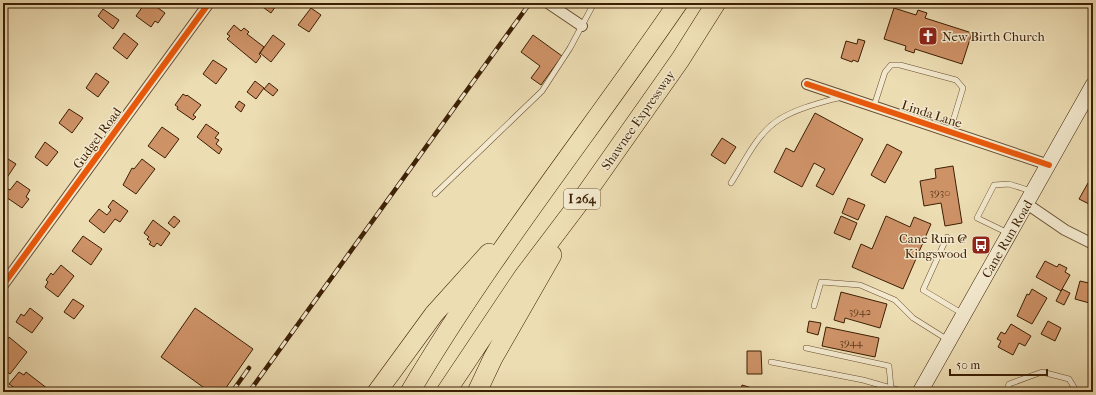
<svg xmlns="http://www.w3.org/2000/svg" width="1096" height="395" font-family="'IM FELL French Canon',serif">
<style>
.building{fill:#ce9267;stroke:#3c1f04}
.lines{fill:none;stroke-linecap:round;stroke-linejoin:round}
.service-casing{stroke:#684e30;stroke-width:6}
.minor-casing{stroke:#684e30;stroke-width:12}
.secondary-casing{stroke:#3c1f04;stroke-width:16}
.motorway-casing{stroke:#3c1f04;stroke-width:20}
.service{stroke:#f3e9ce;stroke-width:5}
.minor{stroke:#f3e9ce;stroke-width:10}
.secondary{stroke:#f3e9ce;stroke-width:15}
.motorway{stroke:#edddb3;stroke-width:19}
.rail-casing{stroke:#3c1f04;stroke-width:4.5}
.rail{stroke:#f3e9ce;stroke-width:3;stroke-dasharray:9;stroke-linecap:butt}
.cycleway-casing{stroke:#f3e9ce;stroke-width:8}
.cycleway{stroke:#e8590c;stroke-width:6}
.labels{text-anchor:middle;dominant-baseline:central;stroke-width:3;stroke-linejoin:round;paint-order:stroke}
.number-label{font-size:11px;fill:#603c1d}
.shield{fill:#f3e9ce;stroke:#735c41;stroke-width:1}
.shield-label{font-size:12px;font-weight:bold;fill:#3c1f04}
.poi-label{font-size:13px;fill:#3c1f04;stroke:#f3e9ce;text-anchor:start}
.street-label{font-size:13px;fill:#3c1f04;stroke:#f3e9ce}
</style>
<rect width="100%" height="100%" fill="#edddb3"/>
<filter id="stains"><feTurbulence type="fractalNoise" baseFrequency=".005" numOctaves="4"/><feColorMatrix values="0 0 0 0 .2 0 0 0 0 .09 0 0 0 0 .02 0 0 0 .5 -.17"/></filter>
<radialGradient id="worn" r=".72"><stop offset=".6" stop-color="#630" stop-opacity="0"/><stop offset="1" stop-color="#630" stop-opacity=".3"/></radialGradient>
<path class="building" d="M145,3H151L165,13L158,23L155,21L151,27L136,16Z
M257,3H278L271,13Z
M311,8L321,15L309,32L298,25Z
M894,8L916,15L918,10L927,13L925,18L972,33L962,64L915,49L914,53L905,50L906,46L884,39Z
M103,9L119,20L113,29L98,16Z
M234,25L241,31L244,28L249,32L247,34L264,47L259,54L261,56L256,63L227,39L230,36L227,34Z
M124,33L138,44L127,59L113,48Z
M273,35L285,44L271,62L260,53Z
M533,35L562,56L541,85L531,78L540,66L521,52Z
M858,39L865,41L858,62L853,60L852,62L841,58L846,41L857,44Z
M213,60L227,69L216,84L203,74Z
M96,73L109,82L98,97L86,88Z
M255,81L264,88L256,99L247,92Z
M269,83L278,90L273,96L264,89Z
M183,94L186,96L187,95L201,105L193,115L196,117L193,120L177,109L178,107L175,105Z
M239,101L245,105L241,112L235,107Z
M69,109L83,118L72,133L59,123Z
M815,113L863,139L833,195L816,186L825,169L814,163L802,187L774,172L786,148L794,152Z
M206,124L219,133L215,138L219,140L216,144L222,149L219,154L197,137Z
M162,127L179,139L165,158L148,146Z
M722,138L736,147L725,164L711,155Z
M45,142L58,152L47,166L35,157Z
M887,144L902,152L885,183L871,175Z
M5,157L16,164L4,182L3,160Z
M142,159L155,169L136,194L123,185L132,168L134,169Z
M953,166L962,223L945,226L941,203L924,206L920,181L936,178L935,169Z
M17,181L30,190L26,197L29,199L22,208L3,195L6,188L10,190Z
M1088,183L1093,186V211L1089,209L1091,205L1079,199Z
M848,198L865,205L858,220L842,213Z
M113,200L128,211L120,222L115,219L104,233L89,221L99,209L107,215L111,210L108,207Z
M174,216L180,221L174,228L168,223Z
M841,216L857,223L850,240L834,233Z
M886,216L910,227L914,217L931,224L903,289L852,267L861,244L872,249Z
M153,220L170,233L161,246L157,243L154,247L149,244L151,242L147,239L149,237L144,233Z
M83,236L102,249L91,265L72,251Z
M1045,261L1057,267L1059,264L1067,268L1065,272L1070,275L1061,291L1036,277Z
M61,265L74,276L58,297L45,287L48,282L46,280L51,273L53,275Z
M1080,281L1093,284V304L1075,299Z
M1032,289L1047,298L1032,324L1017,316L1027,294L1029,295Z
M1062,289L1070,293L1064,305L1056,301Z
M841,292L887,304L880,328L845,318L844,323L834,320Z
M73,299L84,306L74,319L64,312Z
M30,308L43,318L32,333L16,322L21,314L24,316Z
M195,308L253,349L223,392H210L161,357Z
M809,321L821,323L818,335L807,332Z
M1048,321L1061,328L1055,341L1041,334Z
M1011,324L1031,336L1025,346L1019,343L1013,355L998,347L1001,341L997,339L1001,332L1005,334Z
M826,327L879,338L875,357L822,346Z
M9,337L27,352L10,374L3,369V345Z
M747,351H761L762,374H747Z
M19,372L24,375L26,372L52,392H20L9,384Z
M742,385L762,391V392H740Z"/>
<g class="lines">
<defs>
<path id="service" d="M874,106L885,72L891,65H900L956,80L963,88L950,131
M731,183C745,161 757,133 780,119C798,108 820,103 841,97
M435,194L542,91L570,48L594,3
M1008,233L977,218L994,185L1009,184L1031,191
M947,237L923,290L963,314
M814,306L821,282L860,285L895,300L913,318L948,340
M806,348L889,366L891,388
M771,362L863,380L905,392
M1006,392L1009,384L1042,372L1069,379L1077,392"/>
<path id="minor" d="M548,3L582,26
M807,84L1049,165
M1027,204L1065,230L1093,244
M3,285L209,3"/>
<path id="secondary" d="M920,392L1093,85"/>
<path id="motorway" d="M377,392L434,314L489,253
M410,392C490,256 589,133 678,3
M446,392L523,277L585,195L680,60L716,3
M477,392L493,358L552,255"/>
</defs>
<use href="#service" class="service-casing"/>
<use href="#minor" class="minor-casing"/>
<use href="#secondary" class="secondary-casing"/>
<use href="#motorway" class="motorway-casing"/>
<use href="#service" class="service"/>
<use href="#minor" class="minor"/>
<use href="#secondary" class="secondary"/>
<use href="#motorway" class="motorway"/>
<defs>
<path id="rail" d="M232,392L249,368
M249,392L530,3"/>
</defs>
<use href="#rail" class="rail-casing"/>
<use href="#rail" class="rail"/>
<defs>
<path id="cycleway" d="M807,84L1049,165
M3,285L209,3"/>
</defs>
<use href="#cycleway" class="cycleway-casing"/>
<use href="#cycleway" class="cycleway"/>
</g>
<defs>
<symbol id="church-square" viewBox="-11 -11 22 22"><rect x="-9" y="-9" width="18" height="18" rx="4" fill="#8f2418" stroke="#f3e9ce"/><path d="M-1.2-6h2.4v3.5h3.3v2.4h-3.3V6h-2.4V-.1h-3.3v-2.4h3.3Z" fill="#fff"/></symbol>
<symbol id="bus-square" viewBox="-11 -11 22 22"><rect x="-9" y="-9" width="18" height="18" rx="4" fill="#8f2418" stroke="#f3e9ce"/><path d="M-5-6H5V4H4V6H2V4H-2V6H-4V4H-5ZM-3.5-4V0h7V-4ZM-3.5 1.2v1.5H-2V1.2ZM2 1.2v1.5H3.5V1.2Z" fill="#fff"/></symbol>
</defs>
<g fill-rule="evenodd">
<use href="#church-square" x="917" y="25" width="22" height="22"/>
<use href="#bus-square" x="970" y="234" width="22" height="22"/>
</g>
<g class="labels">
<g class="number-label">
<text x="940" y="192">3930</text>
<text x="860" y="311">3942</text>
<text x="851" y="342">3944</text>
</g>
<rect class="shield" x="564" y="189" width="36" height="20" rx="3"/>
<g class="shield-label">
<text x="582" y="199">I 264</text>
</g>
<g class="poi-label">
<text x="942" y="36">New Birth Church</text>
<text x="967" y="238" text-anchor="end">Cane Run @<tspan x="967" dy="15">Kingswood</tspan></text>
</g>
<g class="street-label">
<text transform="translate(932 114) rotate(18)">Linda Lane</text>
<text transform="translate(638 120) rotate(-55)">Shawnee Expressway</text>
<text transform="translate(97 138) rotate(-54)">Gudgel Road</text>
<text transform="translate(1007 239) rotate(-60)">Cane Run Road</text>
</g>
</g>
<rect width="1096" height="395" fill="none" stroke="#edddb3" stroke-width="16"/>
<rect x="4" y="4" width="1088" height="387" fill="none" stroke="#3c1f04" stroke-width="2"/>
<rect x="8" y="8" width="1080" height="379" fill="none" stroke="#3c1f04"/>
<path d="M950 369v6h97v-6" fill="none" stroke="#3c1f04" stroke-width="2"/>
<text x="956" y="369" font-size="12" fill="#3c1f04" stroke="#f3e9ce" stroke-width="3" paint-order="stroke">50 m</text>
<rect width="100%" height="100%" filter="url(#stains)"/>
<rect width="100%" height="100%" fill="url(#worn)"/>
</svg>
